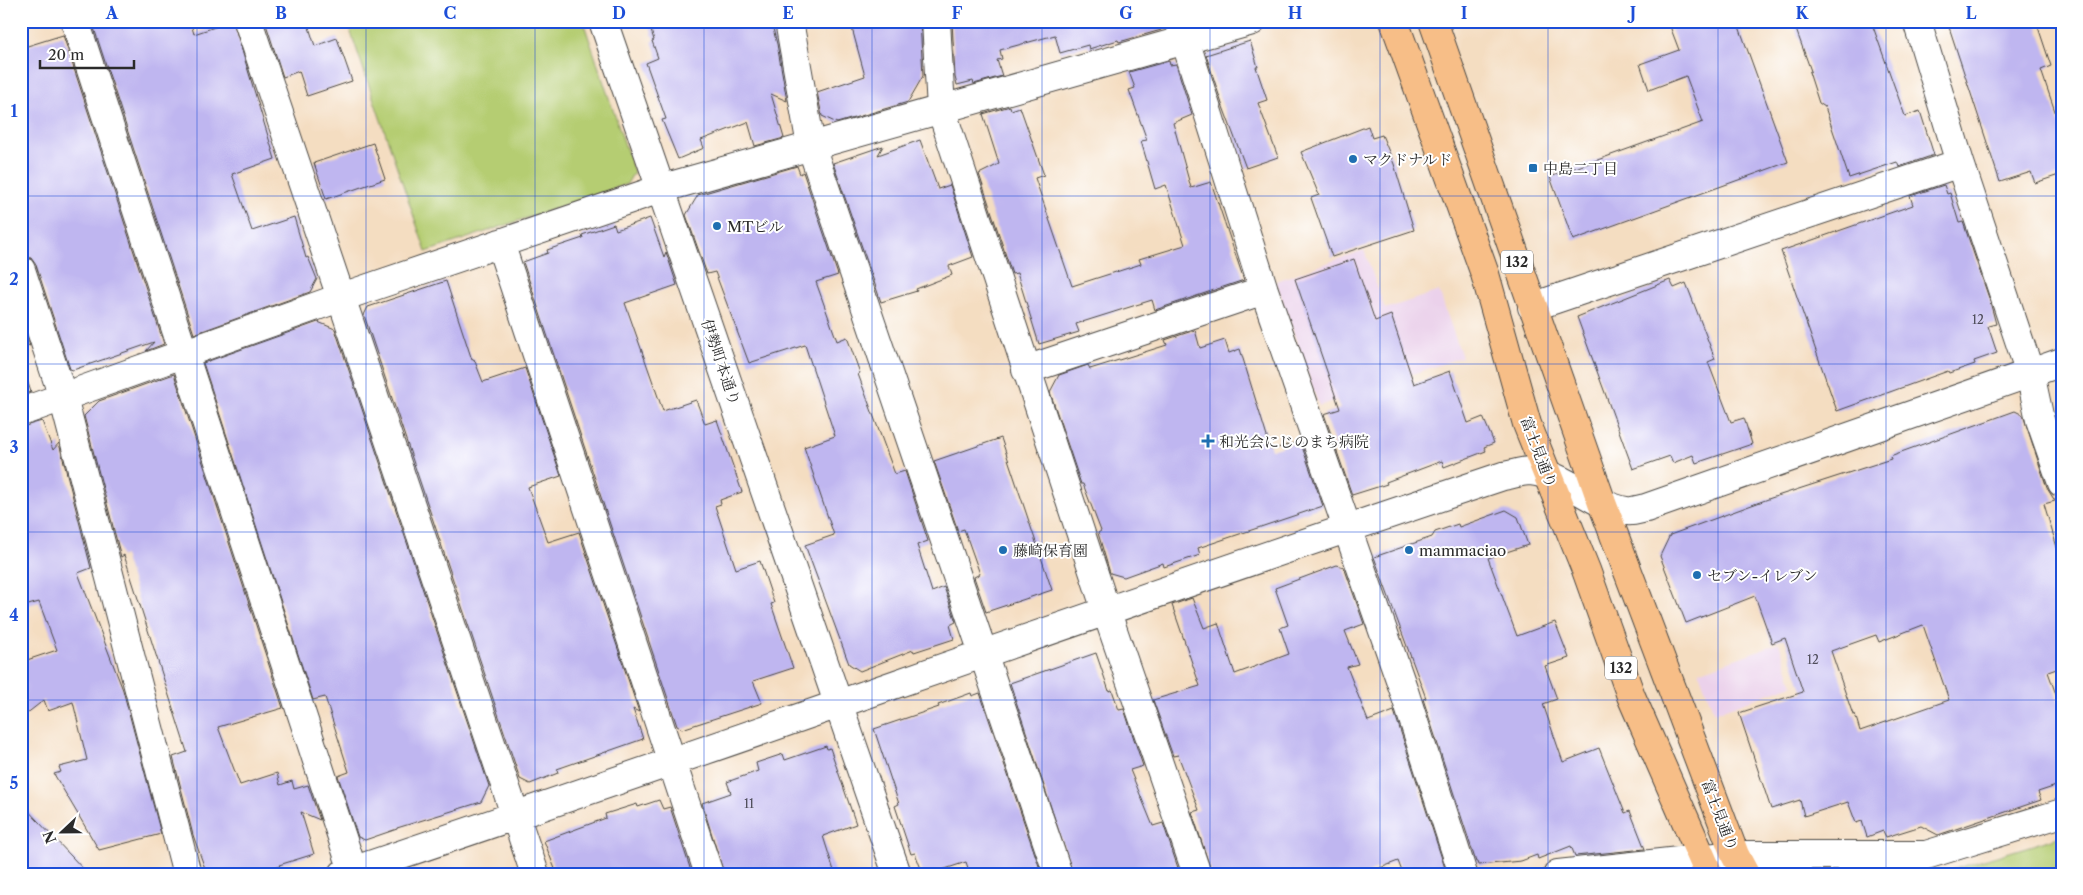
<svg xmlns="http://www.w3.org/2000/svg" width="2083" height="895" font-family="'Libre Caslon Text','Noto Serif JP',serif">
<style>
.built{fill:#ebd1eb}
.green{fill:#b5cd72;stroke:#707c4e}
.building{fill:#bfb6f0;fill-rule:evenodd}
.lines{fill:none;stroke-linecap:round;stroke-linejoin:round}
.minor-casing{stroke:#494642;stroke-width:30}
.highway-casing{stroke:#494642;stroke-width:30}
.minor{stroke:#fff;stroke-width:28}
.highway{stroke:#f7be87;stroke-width:28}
.grid{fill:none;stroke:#1d4ed8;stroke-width:1;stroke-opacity:0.55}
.poi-dot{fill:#1f6fb2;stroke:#fff;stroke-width:2}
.labels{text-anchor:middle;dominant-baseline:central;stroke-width:4;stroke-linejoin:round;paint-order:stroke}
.number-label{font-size:12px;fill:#504e5c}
.shield{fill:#fff;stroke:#6b6b6b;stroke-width:1}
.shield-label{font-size:14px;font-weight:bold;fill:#2b2b2b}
.poi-label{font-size:15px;fill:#2b2b2b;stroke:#fff;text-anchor:start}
.street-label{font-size:15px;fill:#2b2b2b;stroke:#fff}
.neatline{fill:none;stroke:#1d4ed8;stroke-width:2}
.grid-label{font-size:16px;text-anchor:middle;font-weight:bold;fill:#1d4ed8}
</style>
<rect width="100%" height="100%" fill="#fff"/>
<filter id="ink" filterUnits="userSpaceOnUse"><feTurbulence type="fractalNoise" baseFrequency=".02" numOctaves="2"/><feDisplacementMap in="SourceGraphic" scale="10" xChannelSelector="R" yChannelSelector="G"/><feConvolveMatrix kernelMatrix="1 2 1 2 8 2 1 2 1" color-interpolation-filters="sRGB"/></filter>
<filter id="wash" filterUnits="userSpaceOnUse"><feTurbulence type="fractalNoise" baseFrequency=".0096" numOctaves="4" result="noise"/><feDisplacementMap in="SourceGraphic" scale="20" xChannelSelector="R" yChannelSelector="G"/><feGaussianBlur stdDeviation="1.12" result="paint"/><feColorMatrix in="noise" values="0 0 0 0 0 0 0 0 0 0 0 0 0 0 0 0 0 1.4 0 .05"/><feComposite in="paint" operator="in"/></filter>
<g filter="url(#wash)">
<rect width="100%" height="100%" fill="#f4ddc1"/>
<path class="built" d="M1364,250L1385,309L1439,291L1462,357L1319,406L1276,281Z
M1779,643L1793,685L1714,713L1699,672Z"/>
<path class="green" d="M347,21H583L634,172L627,184L426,252Z
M2062,836V874H1950L1951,870Z"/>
<g id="blocks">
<path class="building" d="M105,21H190L194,34L233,21L275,159L232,174L252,231L294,217L306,258L308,257L317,279L310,292L194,334L93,25Z
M265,21H307L315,46L337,38L352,81L307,96L299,71L283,77Z
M648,21H771L777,44L787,101L771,94L784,138L755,146L748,122L701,140L704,148L678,159L662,120L666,119L646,63L658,58L652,41L654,40Z
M850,21H920L923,76L908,102L837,123L822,116L817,92L865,76Z
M952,21H1160L1161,30L1119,42L1118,40L1089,49L1088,45L1060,53L1055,35L1000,50L1002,59L997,60L1002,76L974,84L973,81L957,85L955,77Z
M1668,21H1737L1788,162L1573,240L1550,177L1703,122L1686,76L1649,90L1640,64L1679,50Z
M1793,21H1871L1905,116L1920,111L1934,155L1899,167L1897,162L1849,178L1825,107L1819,103L1809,72L1811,71Z
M1947,21H2036L2051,66L2041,70L2062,132V174L2035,183L2031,172L2000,182Z
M63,35L164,344L146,351L154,342L73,370L70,369L36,265L31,258L21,255V48Z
M1250,41L1258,67H1256L1267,100L1258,103L1278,157L1246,168L1222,104L1206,55Z
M1169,61L1170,65L1176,64L1192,115L1173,123L1191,188L1211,182L1244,280L1155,310L1152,300L1076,324L1079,332L1039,344L1017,273L1012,274L979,174L999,164L983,114L1010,106L1011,110L1020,107L1044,175L1035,178L1072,286L1141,264L1139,259L1185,245L1166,185L1155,189L1141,141L1147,140L1129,90L1135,88L1129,72Z
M1368,126L1372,138L1382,135L1394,164L1414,230L1332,257L1311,198L1319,195L1301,152Z
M920,140L938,189L950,185L973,257L949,266L952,275L916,289L917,291L881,302L833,163L883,146L878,155Z
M373,143L385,179L326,199L314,163Z
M797,166L800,174L803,172L838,275L816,282L837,341L847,337L860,373L858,374L895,474L905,471L928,541L917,545L932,592L944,587L956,622L950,625L954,639L914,652L913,650L860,671L849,664L805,545L834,535L804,447L835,436L805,345L749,363L715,272L707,274L686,215L698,195Z
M1944,185L1947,194L1950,193L1959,223L1963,222L1989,298L1996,324L1988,326L1997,353L1974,361L1975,364L1949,373L1948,371L1837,411L1781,251L1913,205L1910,196Z
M650,218L664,257L666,252L677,285L625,303L663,411L696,400L705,424L717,420L742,492L720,500L721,504L715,506L736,569L760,561L774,603L771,604L793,668L753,681L762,703L682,729L677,726L523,262L548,253L547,250L583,238L582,235L614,224L616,230Z
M1354,259L1375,321L1391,315L1414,384L1450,371L1468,423L1483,417L1494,443L1484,447L1486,451L1444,467L1442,461L1386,482L1387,484L1352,495L1324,414L1340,409L1295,279Z
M1670,280L1674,288L1686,283L1715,359L1708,362L1731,422L1744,418L1752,444L1696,463L1693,455L1673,463L1670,456L1633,469L1577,317Z
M446,281L472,360L474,359L483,382L525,368L561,476L528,487L548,542L579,532L639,712L633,709L643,739L557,769L558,773L530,784L520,779L364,315L368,307Z
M21,321L30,346L21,342Z
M318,322L335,329L489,786L481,802L397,828V829L365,840L358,837L338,776L349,772L325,697L313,700L203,363Z
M1195,330L1200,348L1225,340L1229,353L1240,349L1271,450L1300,441L1323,506L1198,548L1200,555L1164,567L1163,563L1124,577L1110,573L1098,533L1101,531L1083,484H1081L1050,392L1059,375L1088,365L1090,369L1167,345L1165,340Z
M24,371L31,392L21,395V372Z
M174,374L283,708L218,727L240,785L277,773L280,785L292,781L294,789L308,785L320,820L301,812L314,854L279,865L280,866L260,874H207L193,835L173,757L187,752L124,555L121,557L84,416L99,401Z
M2015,411L2023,415L2047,488L2055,501L2044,504L2062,564V667L2048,672L2062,711V784L2038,792L2041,800L1938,835L1921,826L1886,837L1883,831L1867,837L1862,821L1856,823L1848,802L1804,816L1800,800L1771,809L1739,713L1803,692L1785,638L1772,643L1755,596L1686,623L1660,556L1670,535L1771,498L1891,459L1890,456ZM1923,625L1949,700L1860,731L1855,714L1853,715L1831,651L1876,635L1879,642Z
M42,421L53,450L59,443L91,568L78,573L123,690L161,834L99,850L54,774L61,772L59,767L87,760L73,702L48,711L44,700L21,718V662L57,650L39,602L21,607V427Z
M1001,438L1052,590L986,612L974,577L980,574L964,529L958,531L934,461Z
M1506,510L1518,517L1528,545L1488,558L1517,636L1555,622L1569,658L1545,666L1557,699L1543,704L1563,762L1599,748L1625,813L1630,811L1645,849L1575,856L1571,846L1538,859L1537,855L1521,861L1479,865L1478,862H1476L1423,699L1426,698L1374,557L1432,537L1435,532L1458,524L1459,527Z
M1337,565L1344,567L1364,624L1345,631L1358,664L1347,667L1368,721L1394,711L1445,868L1403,874L1398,861L1365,874H1212L1192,812L1199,810L1178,755L1173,756L1153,700L1200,686L1172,605L1192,598L1204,628L1218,623L1235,674L1289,654L1280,628L1288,625L1275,588Z
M1096,653L1109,691L1112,690L1119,710L1124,709L1143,766L1130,770L1153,826L1163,823L1180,874H1073L1010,683Z
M971,693L972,696L980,693L1040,869L1027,874H970L966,862L930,874H923L915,853L911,854L895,806L899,804L874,729L939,707L938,705Z
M826,746L827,749L830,748L856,824L823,836L835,874H724L702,803L731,793L727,782L758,771L756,763L783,754L785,760Z
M659,800L663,809L670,807L672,813L692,874H557L544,841L606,818L605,814L637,804L638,807Z
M21,803L88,874H21Z"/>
</g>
</g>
<g filter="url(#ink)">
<use href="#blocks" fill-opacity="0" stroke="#494642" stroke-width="1"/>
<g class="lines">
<defs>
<path id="minor" d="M75,21L354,874
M248,21L535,874
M603,21L897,874
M789,21L811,146L1058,874
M936,21L941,109L1106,610L1197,874
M1179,21L1264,290L1403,688L1463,874
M1917,21L1960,163L2030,373L2040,420L2062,483
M500,243L709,874
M21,270L63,397L187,874
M1532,307L1960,163
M1026,370L1264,290
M21,412L342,297L660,189L1252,21
M343,874C731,744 1115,605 1503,476C1511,475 1522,471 1530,471C1566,474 1592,506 1627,511C1633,512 1640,509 1646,508L2062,362
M1558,874L1735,855H1926L2062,813"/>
<path id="highway" d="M1394,21L1485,274L1527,424L1586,570L1631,696L1709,874
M1433,21L1602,503L1735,855L1745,874"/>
</defs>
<use href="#minor" class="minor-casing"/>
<use href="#highway" class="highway-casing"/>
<use href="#minor" class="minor"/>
<use href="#highway" class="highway"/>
</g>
</g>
<path class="grid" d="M197,21V874M366,21V874M535,21V874M704,21V874M872,21V874M1042,21V874M1210,21V874M1380,21V874M1548,21V874M1718,21V874M1886,21V874M21,196H2062M21,364H2062M21,532H2062M21,700H2062"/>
<g class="poi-dot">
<circle cx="1353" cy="159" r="5"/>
<rect x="1528" y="163" width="10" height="10" rx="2.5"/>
<circle cx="717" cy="226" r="5"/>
<path d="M1205.5 433.5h5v5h5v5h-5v5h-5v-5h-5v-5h5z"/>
<circle cx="1003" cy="550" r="5"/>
<circle cx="1409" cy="550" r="5"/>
<circle cx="1697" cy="575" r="5"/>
</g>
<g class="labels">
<g class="number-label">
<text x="1978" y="319">12</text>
<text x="1813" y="659">12</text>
<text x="749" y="803">11</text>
</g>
<g class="shield">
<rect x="1501" y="250.5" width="32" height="23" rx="4"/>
<rect x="1605" y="656.5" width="32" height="23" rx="4"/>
</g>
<g class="shield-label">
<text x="1517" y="262">132</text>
<text x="1621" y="668">132</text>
</g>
<g class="poi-label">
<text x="1363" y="159">マクドナルド</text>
<text x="1543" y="168">中島二丁目</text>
<text x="727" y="226">MTビル</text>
<text x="1219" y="441">和光会にじのまち病院</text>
<text x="1013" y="550">藤崎保育園</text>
<text x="1419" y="550">mammaciao</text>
<text x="1707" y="575">セブン-イレブン</text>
</g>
<g class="street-label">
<text transform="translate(721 362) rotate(71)">伊勢町本通り</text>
<text transform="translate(1539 452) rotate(69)">富士見通り</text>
<text transform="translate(1720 815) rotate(69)">富士見通り</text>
</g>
</g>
<rect width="2083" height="895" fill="none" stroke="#fff" stroke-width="55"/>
<g transform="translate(62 832) rotate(248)" stroke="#ffffff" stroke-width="4" paint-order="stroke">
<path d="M0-4L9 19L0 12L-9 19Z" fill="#2b2b2b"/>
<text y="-8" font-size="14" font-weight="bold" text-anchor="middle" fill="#2b2b2b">N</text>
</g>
<path d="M40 60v8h94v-8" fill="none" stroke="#2b2b2b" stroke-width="2.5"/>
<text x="48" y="60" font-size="15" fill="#2b2b2b" stroke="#ffffff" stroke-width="4" paint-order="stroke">20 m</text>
<rect x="28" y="28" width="2028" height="840" class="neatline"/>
<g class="grid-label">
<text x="112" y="19">A</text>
<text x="281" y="19">B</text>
<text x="450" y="19">C</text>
<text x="619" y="19">D</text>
<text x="788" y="19">E</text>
<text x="957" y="19">F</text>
<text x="1126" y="19">G</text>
<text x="1295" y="19">H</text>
<text x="1464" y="19">I</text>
<text x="1633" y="19">J</text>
<text x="1802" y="19">K</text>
<text x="1971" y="19">L</text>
<text x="14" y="117">1</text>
<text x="14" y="285">2</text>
<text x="14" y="453">3</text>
<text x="14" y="621">4</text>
<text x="14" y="789">5</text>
</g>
</svg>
